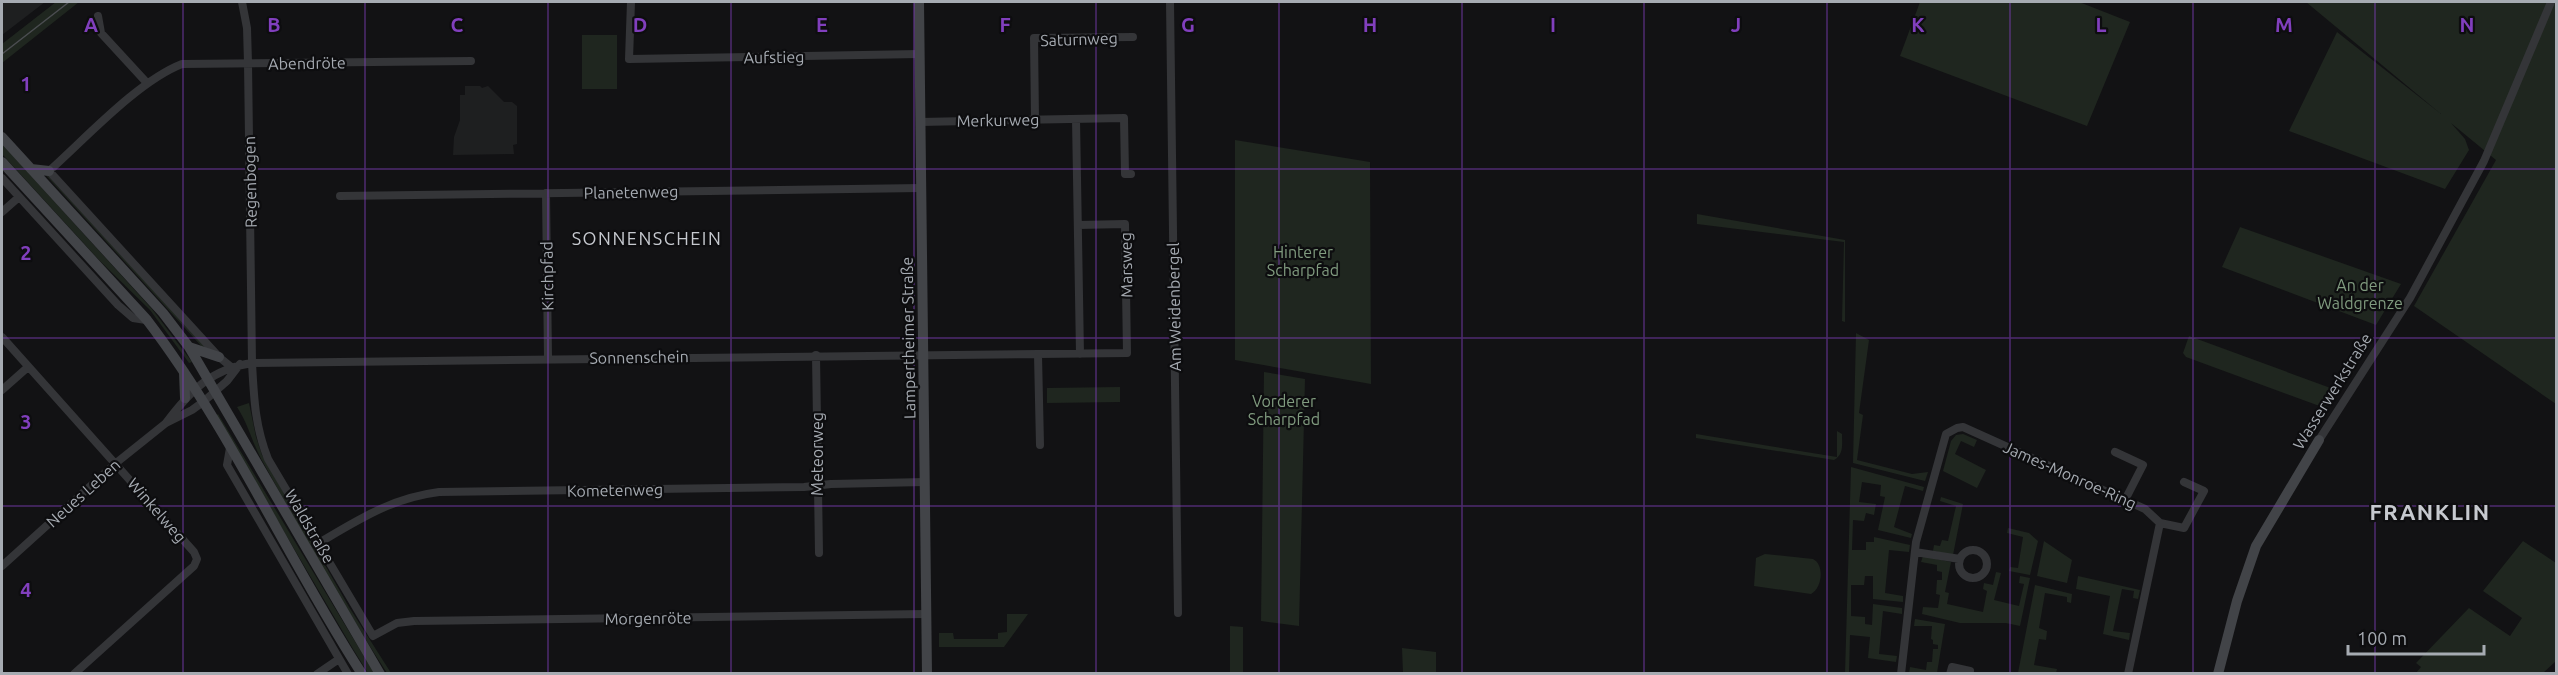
<svg xmlns="http://www.w3.org/2000/svg" width="2558" height="675" font-family="Ubuntu,sans-serif">
<style>
.built{fill:#1e1f20}
.green{fill:#1f261f}
.lines{fill:none;stroke-linecap:round;stroke-linejoin:round}
.street{stroke:#343538;stroke-width:8}
.secondary{stroke:#424448;stroke-width:10}
.tram{stroke:#4b4d51;stroke-width:1.5}
.grid{fill:none;stroke:#813fbd;stroke-width:1.5;stroke-opacity:0.55}
.labels{text-anchor:middle;dominant-baseline:central;stroke-width:4.5;stroke-linejoin:round;paint-order:stroke}
.street-label{font-size:16px;fill:#a6abb2;stroke:#0d0d0f}
.park-label{font-size:16px;fill:#809b7f;stroke:#0d0d0f}
.neighbourhood-label{font-size:18px;letter-spacing:1.5px;fill:#c6c9cf;stroke:#0d0d0f}
.district-label{font-size:22px;font-weight:bold;letter-spacing:1.5px;fill:#c6c9cf;stroke:#0d0d0f}
.grid-label{font-size:20px;text-anchor:middle;font-weight:bold;fill:#813fbd;stroke:#0d0d0f;stroke-width:4.5;stroke-linejoin:round;paint-order:stroke}
</style>
<rect width="100%" height="100%" fill="#121214"/>
<path class="built" d="M2,2H45L2,35Z
M465,86H480L482,88L488,86L504,102H512L517,106V144L513,145L514,154L453,155L454,137L460,120V95H465Z"/>
<path class="green" d="M56,2H79L2,63V44Z
M1920,2H2079L2130,22L2087,126L1900,56Z
M2306,2H2556V404L2414,306L2496,160L2451,123L2465,139L2469,150L2445,189L2289,131L2337,32L2441,114Z
M582,35H617V89H582Z
M1235,140L1370,162L1371,384L1235,360Z
M2,144L152,309L192,362L189,363L150,310L99,260L2,154Z
M43,172L49,177L206,347L204,349Z
M1697,214L1845,240V322L1842,321L1844,242L1697,224Z
M2240,227L2401,284L2376,325L2222,267Z
M1856,333L1869,340L1859,413L1863,415L1857,460L1912,474L1928,472L1925,481L1853,463Z
M2189,336L2336,390L2325,408L2186,357L2183,353Z
M1264,372L1305,379L1299,626L1261,621Z
M1120,387V402L1047,403V388Z
M249,403L256,437L262,455L349,607L391,673H387C343,605 303,535 264,464C253,446 249,425 237,407Z
M218,414L374,673H368L353,649L216,416Z
M1837,431L1842,434C1842,445 1844,454 1834,460L1696,438V434L1837,457Z
M1963,434L1977,440L1974,447L1961,441L1955,454L1986,470L1977,488L1943,471L1951,441L1956,435Z
M1851,467L1924,487L1923,491L1905,486L1894,527L1912,534L1911,538L1878,530L1885,497L1880,496L1881,485L1862,482L1859,502L1876,504L1874,515L1866,513L1864,521L1853,520L1852,550H1866V542H1874V537L1910,545L1909,552L1889,550L1885,593L1903,596V602L1873,599V576H1865L1864,585H1851V616L1865,617V624L1872,625L1873,604L1902,608V614L1883,611L1879,654L1897,656L1896,662L1868,658L1870,637L1850,635L1849,673L1845,674Z
M1941,497L1963,504L1953,555L1933,551L1934,545L1940,546L1942,540L1948,541L1956,506L1940,501Z
M2008,528L2029,533L2038,541L2030,575L2009,571L2010,567L2018,568L2023,537L2007,533Z
M2044,541L2072,560L2067,583L2037,576Z
M2523,541L2556,563V661L2543,673H2416L2421,667L2416,663L2469,608L2510,636L2522,618L2483,591Z
M1765,554L1813,559C1825,565 1822,588 1811,594L1754,586L1756,558Z
M1923,556L1951,562L1945,592L1949,593L1947,604L1983,612L1987,591L1983,589L1984,583L1993,585L1996,572L2001,573L1994,600L2019,606L2024,584L2019,583L2020,576L2030,578L2020,626L2006,623H1960L1922,614L1923,607L1938,608L1940,595L1936,594L1937,580H1942V572L1937,571V565L1921,562Z
M2078,576L2140,590L2138,599L2133,598L2134,591L2122,589L2113,631L2130,633L2129,640L2103,634L2110,596L2076,589Z
M2035,585L2072,594L2071,603L2067,602V597L2045,593L2039,628L2047,631L2046,640L2039,639L2034,665L2057,669L2056,673H2018Z
M1007,614H1028L1004,647H939V633H953L954,639H998V633L1007,632Z
M1915,619L1945,624L1937,673H1909L1910,667L1926,670L1927,662H1932L1933,649H1938V645L1933,644V640L1931,639L1932,626H1914Z
M1230,626L1243,627V673H1230Z
M1402,648L1436,652V673H1403Z"/>
<g class="lines">
<path class="street" d="M242,2L247,28L248,63L252,363C254,399 255,426 268,459L373,636L397,623L414,621L926,614
M631,2L629,59L919,54
M1170,2L1178,613
M98,16L101,33L147,83
M1076,119L1080,354
M1035,120L1034,38L1133,37
M920,122L1124,118L1125,174H1131
M2,178L118,305L133,318L146,320
M546,193L548,358
M340,196L921,188
M2,212L19,197
M2,337L194,552L197,559L194,566L74,674
M816,355L819,553
M1038,355L1040,445
M230,366L219,357L49,171C85,139 138,81 182,64L471,61
M2,390L28,367
M166,423C190,391 211,369 252,363L1127,353L1125,224L1078,225
M2319,440L2410,298L2484,161L2551,2
M230,448L227,465L348,674
M2115,452L2143,465L2125,500
M2160,523L2184,528L2204,491L2184,482
M317,544C358,520 391,498 439,492L804,487L831,484L925,482
M1959 564a14 14 0 1 1 28 0a14 14 0 1 1-28 0Z
M1915,552L1960,559
M2,566L116,463L166,423L192,410L203,402L227,381L240,364
M317,674L339,659
M1901,674L1916,542L1946,434L1957,428L1963,427L2145,509L2160,523L2128,674
M1950,674L1952,667L1970,671L1969,674"/>
<path class="secondary" d="M919,2L927,674
M2,137L163,313L189,347L380,674
M2,162L147,320C231,430 287,558 362,674
M31,169L49,171
M189,347L219,357
M184,372L185,398
M2218,674L2237,601L2256,546L2319,440"/>
<path class="tram" d="M2,54L69,2"/>
</g>
<path class="grid" d="M183,2V674M365,2V674M548,2V674M731,2V674M914,2V674M1096,2V674M1279,2V674M1462,2V674M1644,2V674M1827,2V674M2010,2V674M2193,2V674M2375,2V674M2,169H2556M2,338H2556M2,506H2556"/>
<g class="labels">
<g class="street-label">
<text transform="translate(1079 39) rotate(-2)">Saturnweg</text>
<text transform="translate(774 57) rotate(-1)">Aufstieg</text>
<text transform="translate(307 63) rotate(-1)">Abendröte</text>
<text transform="translate(998 120) rotate(-1)">Merkurweg</text>
<text transform="translate(250 182) rotate(-91)">Regenbogen</text>
<text transform="translate(631 192) rotate(-1)">Planetenweg</text>
<text transform="translate(1126 265) rotate(-91)">Marsweg</text>
<text transform="translate(547 276) rotate(-91)">Kirchpfad</text>
<text transform="translate(1174 307) rotate(-91)">Am Weidenbergel</text>
<text transform="translate(908 338) rotate(-91)">Lampertheimer Straße</text>
<text transform="translate(639 357) rotate(-1)">Sonnenschein</text>
<text transform="translate(2332 391) rotate(-58)">Wasserwerkstraße</text>
<text transform="translate(817 454) rotate(-90)">Meteorweg</text>
<text transform="translate(2070 475) rotate(24)">James-Monroe-Ring</text>
<text transform="translate(615 490) rotate(-1)">Kometenweg</text>
<text transform="translate(83 493) rotate(-42)">Neues Leben</text>
<text transform="translate(157 510) rotate(49)">Winkelweg</text>
<text transform="translate(310 526) rotate(60)">Waldstraße</text>
<text transform="translate(648 618) rotate(-1)">Morgenröte</text>
</g>
<g class="park-label">
<text x="1303" y="252">Hinterer<tspan x="1303" dy="18">Scharpfad</tspan></text>
<text x="2360" y="285">An der<tspan x="2360" dy="18">Waldgrenze</tspan></text>
<text x="1284" y="401">Vorderer<tspan x="1284" dy="18">Scharpfad</tspan></text>
</g>
<g class="neighbourhood-label">
<text x="647" y="238">SONNENSCHEIN</text>
</g>
<g class="district-label">
<text x="2430" y="511">FRANKLIN</text>
</g>
</g>
<g class="grid-label">
<text x="91" y="32">A</text>
<text x="274" y="32">B</text>
<text x="457" y="32">C</text>
<text x="640" y="32">D</text>
<text x="822" y="32">E</text>
<text x="1005" y="32">F</text>
<text x="1188" y="32">G</text>
<text x="1370" y="32">H</text>
<text x="1553" y="32">I</text>
<text x="1736" y="32">J</text>
<text x="1918" y="32">K</text>
<text x="2101" y="32">L</text>
<text x="2284" y="32">M</text>
<text x="2467" y="32">N</text>
<text x="26" y="91">1</text>
<text x="26" y="260">2</text>
<text x="26" y="429">3</text>
<text x="26" y="597">4</text>
</g>
<rect width="2558" height="675" fill="none" stroke="#a6abb2" stroke-width="6"/>
<path d="M2348 645v9h136v-9" fill="none" stroke="#a6abb2" stroke-width="3"/>
<text x="2357" y="645" font-size="18" fill="#a6abb2" stroke="#0d0d0f" stroke-width="4.5" paint-order="stroke">100 m</text>
</svg>
